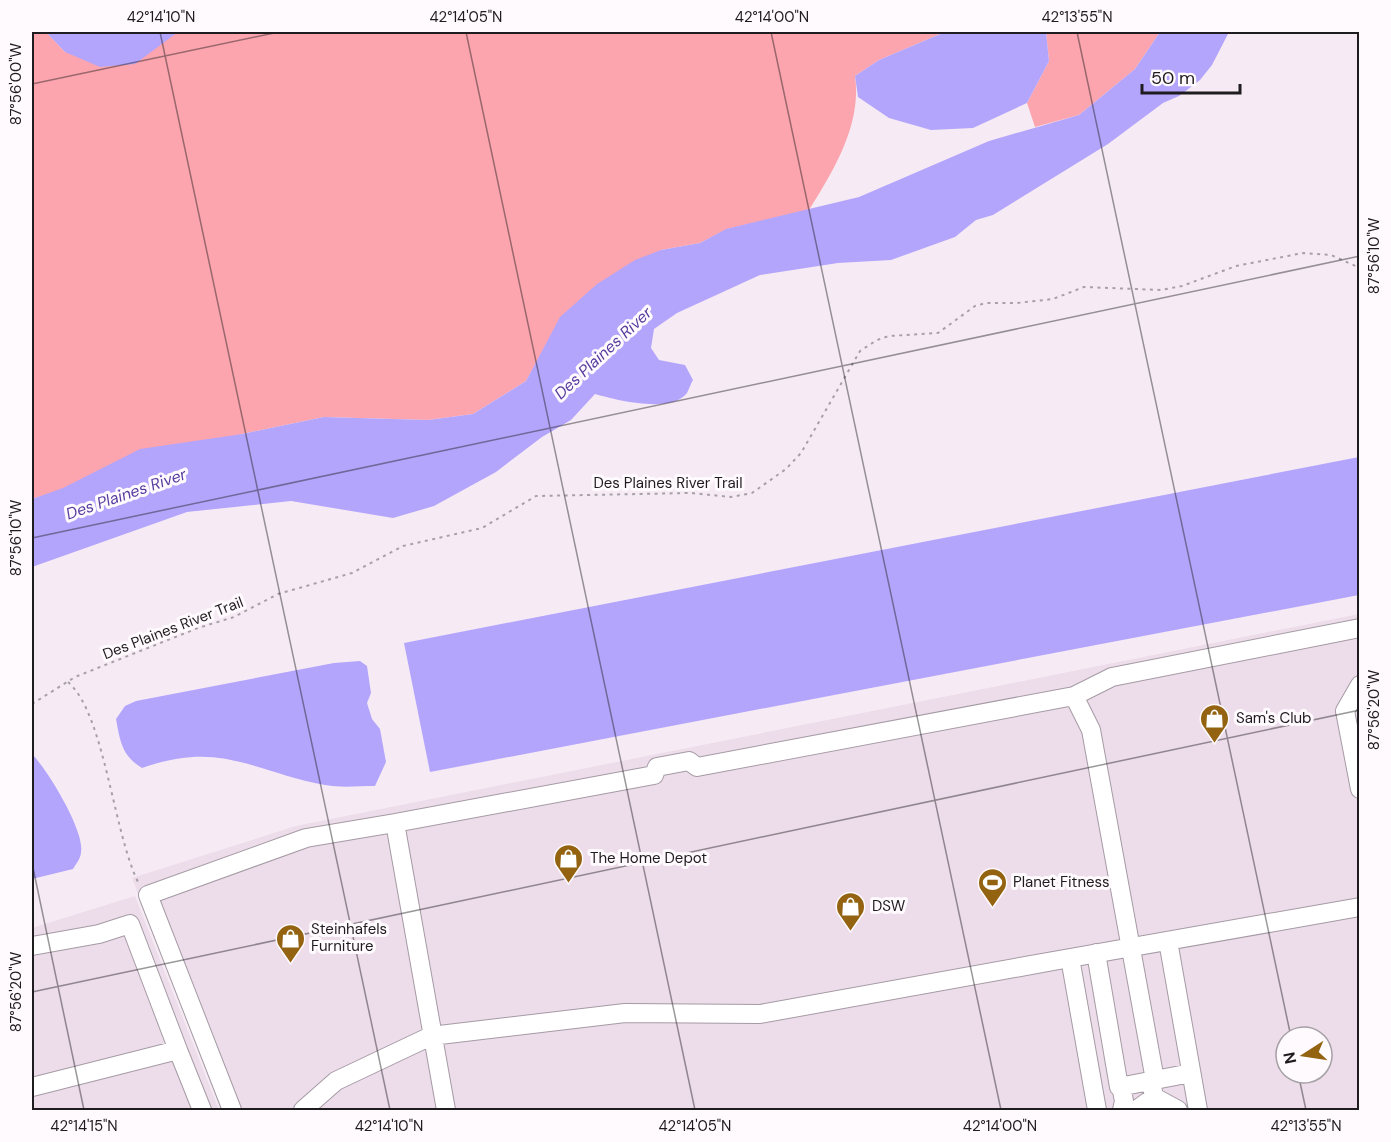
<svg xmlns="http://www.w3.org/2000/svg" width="1391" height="1142" font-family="'DM Sans',sans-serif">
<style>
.built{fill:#eddcea;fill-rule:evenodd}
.green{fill:#fda5ae}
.water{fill:#b4a5fc}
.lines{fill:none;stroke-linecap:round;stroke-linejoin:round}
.minor-casing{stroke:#a59ba4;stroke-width:20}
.path{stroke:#a8a0a6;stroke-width:2;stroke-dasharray:3 4.5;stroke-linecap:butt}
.minor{stroke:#fff;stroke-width:18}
.ticks{fill:none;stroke:#1f1c1f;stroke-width:1.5;stroke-opacity:0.45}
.labels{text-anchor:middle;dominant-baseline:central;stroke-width:6;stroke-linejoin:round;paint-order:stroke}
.street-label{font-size:15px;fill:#1f1c1f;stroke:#fffafe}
.poi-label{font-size:15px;fill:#1f1c1f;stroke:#fffafe;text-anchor:start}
.water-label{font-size:16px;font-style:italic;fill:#573d9f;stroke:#fffafe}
.neatline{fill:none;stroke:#1f1c1f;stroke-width:2}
.ticks-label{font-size:15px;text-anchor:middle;fill:#1f1c1f}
</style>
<rect width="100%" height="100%" fill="#f6ebf4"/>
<path class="built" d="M1359,614V1110H221L132,878L296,826ZM1286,1037H1322V1073H1286Z
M135,896L219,1110H32V928Z"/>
<path class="green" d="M32,32H46L65,52L170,37L178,32H945L879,60L855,76C862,124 834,170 809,210L727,229L700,243L661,250L561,317L526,381L473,414L428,420L324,417L242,434L32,499Z
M1046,32H1160L1135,69L1079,115L1035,127L1027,103L1049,61Z"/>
<path class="water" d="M46,32H178L135,64L100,67L65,52Z
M945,32H1046L1049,61L1027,103L973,128L931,130L889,118L858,97L855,76L879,60Z
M1160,32H1229L1212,65L1200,80L1179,96L1163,103L1108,144L993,215L976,220L955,237L891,260L838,263L760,275L677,313L654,329L651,348L659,360L685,365L693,380C691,383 689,389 687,393C671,414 616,400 595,394L571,420L542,437L496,472L434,506L393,518L291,501L187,512L32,567V499L63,488L140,449L242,434L324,417L428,420L473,414L526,381L560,317L597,284L635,260L661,250L700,243L726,229L859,197L989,141L1079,115L1135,69Z
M1359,457V595L430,772L404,643Z
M360,661L367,666L371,693L367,703L372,719L380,729L386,762L375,786C359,786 341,788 325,785C251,771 221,740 142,768C122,756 120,741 116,719L125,706L136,701L334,663Z
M32,754C47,769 85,831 81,852C81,858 76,864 73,869L32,879Z"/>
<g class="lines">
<defs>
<path id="minor" d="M1360,685L1345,711L1360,789
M1074,696L1112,677L1360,628
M395,823L654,775L657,767L689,761L697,767L1074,696L1091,730L1155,1080
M1168,941L1198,1110
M32,946L99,934L130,924L178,1050
M1096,953L1119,1087L1191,1073
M1070,958L1360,907
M1151,1081L1154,1097L1178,1110
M1121,1086L1124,1101L1122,1110
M32,1087L178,1050L202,1110
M232,1110L148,895L306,838L395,823L446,1110
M303,1110L336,1081L431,1036L625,1013L760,1014L1070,958L1097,1110
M1136,1110L1154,1097"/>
</defs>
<use href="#minor" class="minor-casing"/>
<path class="path" d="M68,682C105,714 113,833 139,884
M32,704L75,677L198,628L234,617L278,594L352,573L403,546L482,528L536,496L691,493L731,497L752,493L786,469L801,453L860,351L877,340L889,336L938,333L975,306L986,303H1017L1053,299L1084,287L1161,290L1182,286L1236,266L1303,253L1331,255L1360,268"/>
<use href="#minor" class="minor"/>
</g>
<path class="ticks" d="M160,32L390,1110M466,32L695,1110M771,32L1001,1110M1077,32L1291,1037M32,84L279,32M32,538L1360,256M32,863L84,1110M32,992L1360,710M1298,1073L1306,1110"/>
<defs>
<symbol id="shop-pin" viewBox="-11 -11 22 30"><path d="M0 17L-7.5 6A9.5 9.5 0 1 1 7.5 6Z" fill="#936311" stroke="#fffafe"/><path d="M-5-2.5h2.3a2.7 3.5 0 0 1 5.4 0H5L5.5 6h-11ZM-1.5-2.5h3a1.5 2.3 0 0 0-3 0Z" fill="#fff"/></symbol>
<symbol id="stadium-pin" viewBox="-11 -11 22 30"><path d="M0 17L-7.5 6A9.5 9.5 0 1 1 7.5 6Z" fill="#936311" stroke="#fffafe"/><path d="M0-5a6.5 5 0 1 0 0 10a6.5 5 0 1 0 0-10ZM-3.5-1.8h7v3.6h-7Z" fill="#fff"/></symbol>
</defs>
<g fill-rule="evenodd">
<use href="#shop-pin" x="1198" y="702" width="33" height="45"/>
<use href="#shop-pin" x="552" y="842" width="33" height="45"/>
<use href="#stadium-pin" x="976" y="866" width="33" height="45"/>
<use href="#shop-pin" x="834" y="890" width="33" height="45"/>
<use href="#shop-pin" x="274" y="922" width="33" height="45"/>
</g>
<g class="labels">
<g class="street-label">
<text x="668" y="483">Des Plaines River Trail</text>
<text transform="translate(173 628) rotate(-21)">Des Plaines River Trail</text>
</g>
<g class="poi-label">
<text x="1236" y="718">Sam's Club</text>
<text x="590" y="858">The Home Depot</text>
<text x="1013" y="882">Planet Fitness</text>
<text x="872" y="906">DSW</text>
<text x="311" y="929">Steinhafels<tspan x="311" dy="17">Furniture</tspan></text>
</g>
<g class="water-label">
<text transform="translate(603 353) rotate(-43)">Des Plaines River</text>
<text transform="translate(126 494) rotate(-19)">Des Plaines River</text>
</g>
</g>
<rect width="1391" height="1142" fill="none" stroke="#fffafe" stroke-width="66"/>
<g transform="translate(1304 1055) rotate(258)"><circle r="28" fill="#fffafe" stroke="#a5a1a5" stroke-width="1.5"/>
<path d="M0-4.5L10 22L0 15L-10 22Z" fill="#936311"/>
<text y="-9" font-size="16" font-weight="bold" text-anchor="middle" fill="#1f1c1f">N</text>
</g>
<path d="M1142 84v9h98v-9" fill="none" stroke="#1f1c1f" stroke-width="3"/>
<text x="1151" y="84" font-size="18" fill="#1f1c1f" stroke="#fffafe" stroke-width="4.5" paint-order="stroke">50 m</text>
<rect x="33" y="33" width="1325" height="1076" class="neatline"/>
<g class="ticks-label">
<text x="161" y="22">42°14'10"N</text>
<text x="466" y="22">42°14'05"N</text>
<text x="772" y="22">42°14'00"N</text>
<text x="1077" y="22">42°13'55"N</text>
<text transform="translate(16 84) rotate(-90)" y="5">87°56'00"W</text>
<text transform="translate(1374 256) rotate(-90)" y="5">87°56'10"W</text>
<text transform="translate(16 538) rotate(-90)" y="5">87°56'10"W</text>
<text transform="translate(1374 710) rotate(-90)" y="5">87°56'20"W</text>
<text transform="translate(16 992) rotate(-90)" y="5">87°56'20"W</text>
<text x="84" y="1131">42°14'15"N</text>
<text x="389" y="1131">42°14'10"N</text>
<text x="695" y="1131">42°14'05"N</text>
<text x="1000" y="1131">42°14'00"N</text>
<text x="1306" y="1131">42°13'55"N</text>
</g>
</svg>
